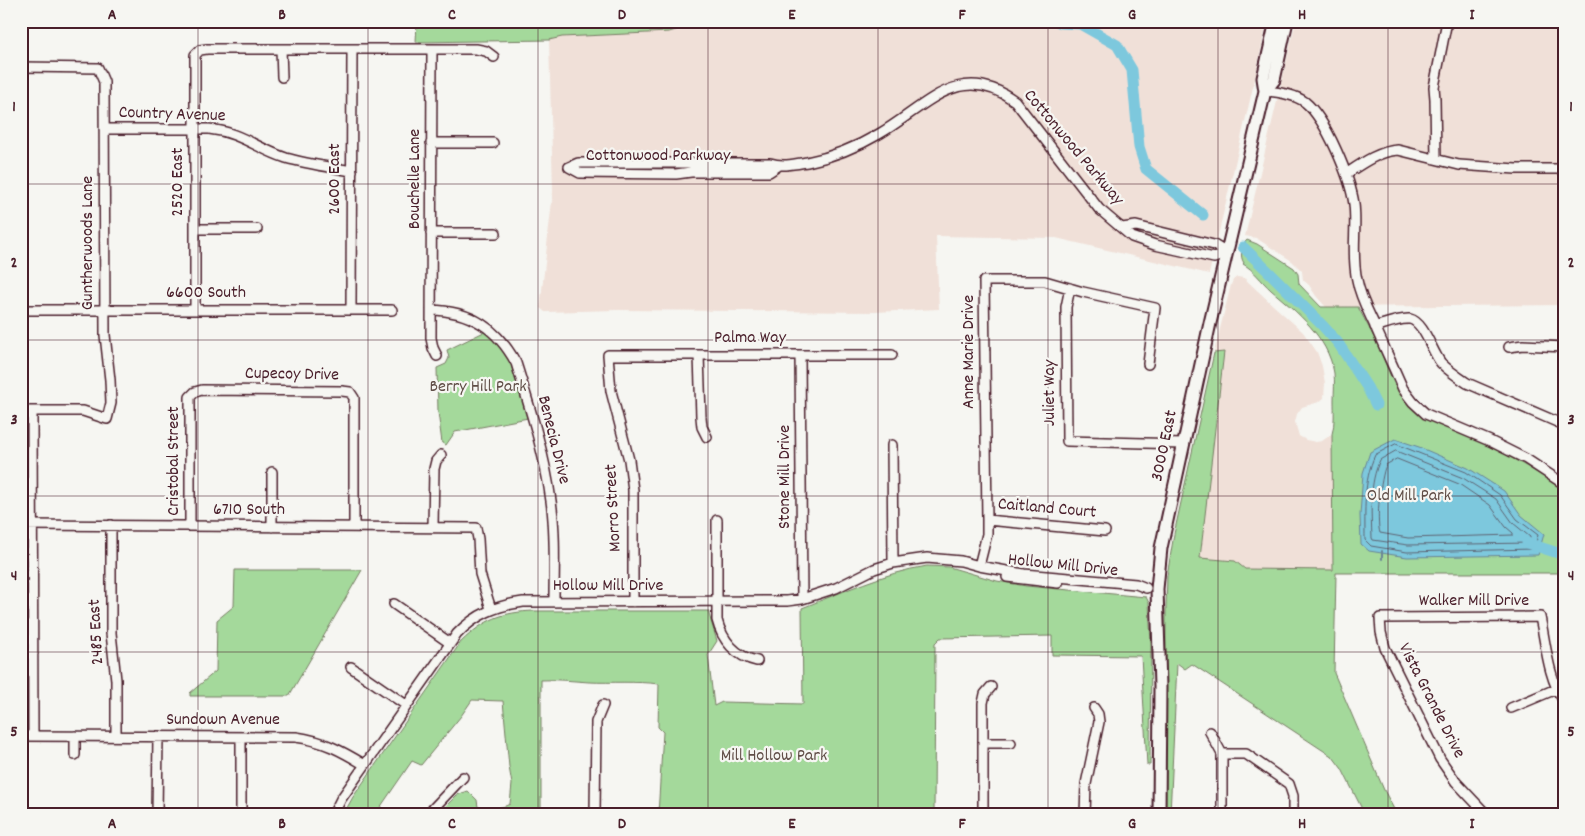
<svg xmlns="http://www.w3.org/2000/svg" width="1585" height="836" font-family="Dekko,sans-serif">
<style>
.built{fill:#f0e0d8}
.green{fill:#a4d99b;stroke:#777c63}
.water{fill:#7dc8dd;stroke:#698496}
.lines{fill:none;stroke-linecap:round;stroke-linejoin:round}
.shore{stroke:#5e6372;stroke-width:1}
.stream{stroke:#698496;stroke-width:2}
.river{stroke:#7dc8dd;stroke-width:11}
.minor-casing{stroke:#4a1f2b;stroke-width:12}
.major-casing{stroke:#4a1f2b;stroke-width:15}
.minor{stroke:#f6f6f2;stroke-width:9}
.major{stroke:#f6f6f2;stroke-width:11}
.grid{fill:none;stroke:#4a1f2b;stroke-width:1;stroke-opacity:0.55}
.labels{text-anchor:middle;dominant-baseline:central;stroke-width:4.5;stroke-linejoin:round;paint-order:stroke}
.street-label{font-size:18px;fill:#4a1f2b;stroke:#f6f6f2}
.park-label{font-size:18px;fill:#604e47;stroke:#f6f6f2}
.neatline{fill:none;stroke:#4a1f2b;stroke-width:2}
.grid-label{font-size:16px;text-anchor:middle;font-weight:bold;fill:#4a1f2b}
</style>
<rect width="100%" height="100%" fill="#f6f6f2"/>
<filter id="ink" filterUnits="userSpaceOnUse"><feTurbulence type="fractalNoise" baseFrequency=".02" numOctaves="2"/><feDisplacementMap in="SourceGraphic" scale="10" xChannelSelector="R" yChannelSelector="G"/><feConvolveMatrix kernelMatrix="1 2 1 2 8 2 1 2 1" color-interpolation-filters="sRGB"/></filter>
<g filter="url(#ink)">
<path class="built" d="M707,21H1267L1254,83L1209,274L1056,238L936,236L939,309L875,312L616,310L545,312L540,308L553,192L549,40L562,37L669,32Z
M1296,21H1564V305L1326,307L1316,296L1309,285L1303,280L1302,271L1292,261L1256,238L1245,236Z
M1237,277L1244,278L1274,306L1303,332L1317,352L1322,366L1325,383L1324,398L1319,402L1302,407L1297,414L1295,422L1299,436L1306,440L1316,442L1322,441L1332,434L1333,570L1245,569L1235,561L1200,558L1224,352L1214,353L1231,285L1233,280Z"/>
<path class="green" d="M417,21H707L669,32L562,37L549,40L416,42Z
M1247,240L1257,244L1294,268L1298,274L1299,284L1321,307H1358C1366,322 1375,338 1382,355C1388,369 1394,387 1404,399C1425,425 1459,431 1487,445C1514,458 1539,474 1564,489V573H1336L1334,673L1384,790L1397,815H1365L1342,769L1333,757L1192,664L1185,669L1177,663L1170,815H1165L1166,608L1167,576L1174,534L1214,353L1224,352L1200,558L1235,561L1245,569L1333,570L1332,434C1335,423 1334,411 1334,400C1334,391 1335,382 1334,373C1328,337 1297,312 1271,290C1261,281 1254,270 1243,264L1244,263C1239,256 1242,245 1247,240Z
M486,331C513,352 519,386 528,418L455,432L446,445L442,443L438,412L437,368L446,364L449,358L447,350Z
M927,566L949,567L997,581L1026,586L1146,597L1149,603L1151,645L1150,765H1147L1141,656L1052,655V636L940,638L935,643L934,815H658L663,732L658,727L659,684C636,681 612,683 589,682C573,681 557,679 541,680V815H437L457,795L468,791L477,800L478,807C488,809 500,809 510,804L512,784L509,767L503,701L472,700L461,716L421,765L412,761L375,815H343L353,797L461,642C485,619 502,612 535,611H708L717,641L708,655L714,706L722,702L803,704L802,608C843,592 883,573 927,566Z
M235,570H362L289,696H190V693L216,671L217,620L234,606Z"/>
<path class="water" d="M1395,439L1419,447L1468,468L1504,491L1521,515L1544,534L1538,555L1407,557L1369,551L1361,544L1360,515L1363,473L1370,452Z"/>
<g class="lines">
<path class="shore" d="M1396,444L1466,472L1500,495L1517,519L1538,535L1534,549L1407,552L1371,546L1365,540C1365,512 1363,481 1375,455Z
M1396,451L1463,478L1496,499L1513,523L1530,537V543L1408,545L1373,540L1372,538C1371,512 1369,483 1380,460Z
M1397,459L1459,484L1490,505L1506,527L1513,533V535L1408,538L1380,533C1376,520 1380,479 1386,465Z"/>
<path class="stream" d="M1382,551V559"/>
<path class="river" d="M1056,21L1061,23L1080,24L1117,45L1132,70L1139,147L1146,169L1203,215
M1243,247L1270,273L1323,326L1338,343L1367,387L1376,405
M1527,543L1564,555"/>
<defs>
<path id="minor" d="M281,49L282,77
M432,49L431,338L433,348L437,356
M21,67L98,68L104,82L105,335L110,380L111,403L107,419L83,411H21
M1265,91C1279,92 1294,94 1305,102C1326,119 1350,177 1354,204C1357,229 1351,255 1357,280C1360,297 1368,311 1375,326C1384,347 1394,368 1403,389L1413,402L1426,414L1490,441L1526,459L1564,484
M104,129H209C240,132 258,149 286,158C307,164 330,167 352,171
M431,143H493
M1436,159L1435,99L1434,87L1447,21
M569,167L578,163H770C782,167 795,164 807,162C832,157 857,147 879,134C926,107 959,60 1015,101L1099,209L1132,237L1155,245L1214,258L1227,253
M569,167L580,173L676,174L691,172H769L778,166
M1346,174C1361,164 1379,151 1398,150L1459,165L1516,169H1564
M1122,228L1136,226L1214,245L1227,253
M195,229H257
M431,233H496
M1070,288L1066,307L1067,441L1183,444
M21,310H392
M195,310V55L200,50L207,49H476L486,51L494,57
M351,310L352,49
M431,310C471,311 497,328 516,363C530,408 545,455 551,501C556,534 554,569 554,602
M1375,327C1385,324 1399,318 1410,319C1424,322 1432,352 1441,363C1449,371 1458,377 1467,383L1564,425
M1509,347L1523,345L1564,347
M699,355L701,417L702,427L707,437
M800,355L802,599
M32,411L33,736
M892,445L893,563
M272,472V527
M717,520V620C722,640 736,657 757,661
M987,520L1105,531
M21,525L476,528L478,539L480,574L491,609
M111,525V633L116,680V736
M190,525V397L195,392L202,390L342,391L350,392L354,398V527
M433,527L434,469L436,461L441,455
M979,566L987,534V520L984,281H1045L1083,292L1155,308L1148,364
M1007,577L1058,583
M633,602V490L629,460L611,391L608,355H892
M394,604L450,643
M21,654H33
M351,667L406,705
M1511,708L1556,689
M1210,732L1222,754V815
M21,736L296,737C324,741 342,751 365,765
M75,736V755
M983,743H1011
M1222,754H1246L1289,784L1293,796V815
M157,815L158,736
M241,815V737
M333,815L341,799L457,634C476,614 496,606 523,602L787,601L802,599L836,588L874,569L893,563L927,558L961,561L979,566L1024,574L1136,584L1146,588
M427,815L463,777
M595,815L596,722L603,705
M983,815V703L985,694L991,687
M1085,815L1086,784L1099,722L1098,714L1094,708
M1487,815L1456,782L1440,759L1385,648L1381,632L1380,618L1540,617C1546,645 1548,678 1564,701"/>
<path id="major" d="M1265,91L1274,80L1287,21
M1159,815L1160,687L1157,589L1161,548L1210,323L1265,91L1263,78L1276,21"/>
</defs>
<use href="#minor" class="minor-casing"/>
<use href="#major" class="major-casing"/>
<use href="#minor" class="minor"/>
<use href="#major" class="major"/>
</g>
</g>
<path class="grid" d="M198,21V815M368,21V815M538,21V815M708,21V815M878,21V815M1048,21V815M1218,21V815M1388,21V815M21,184H1564M21,340H1564M21,496H1564M21,652H1564"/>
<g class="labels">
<g class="street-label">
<text transform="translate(172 115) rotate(2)">Country Avenue</text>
<text transform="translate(1073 148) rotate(50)">Cottonwood Parkway</text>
<text x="658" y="156">Cottonwood Parkway</text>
<text transform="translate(335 179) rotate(-90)">2600 East</text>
<text transform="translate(415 179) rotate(-90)">Bouchelle Lane</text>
<text transform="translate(178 182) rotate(-90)">2520 East</text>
<text transform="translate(88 243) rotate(-90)">Guntherwoods Lane</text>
<text x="206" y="293">6600 South</text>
<text x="750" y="338">Palma Way</text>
<text transform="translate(969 352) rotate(-90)">Anne Marie Drive</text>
<text transform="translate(292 375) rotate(1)">Cupecoy Drive</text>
<text transform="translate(1050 393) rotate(-90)">Juliet Way</text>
<text transform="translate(553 440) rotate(76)">Benecia Drive</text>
<text transform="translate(1165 446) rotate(-78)">3000 East</text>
<text transform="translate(174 461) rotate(-90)">Cristobal Street</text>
<text transform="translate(785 477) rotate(-90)">Stone Mill Drive</text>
<text transform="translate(614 508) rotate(-93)">Morro Street</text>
<text transform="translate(1047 509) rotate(5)">Caitland Court</text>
<text x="249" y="510">6710 South</text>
<text transform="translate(1063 566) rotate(6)">Hollow Mill Drive</text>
<text x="608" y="586">Hollow Mill Drive</text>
<text x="1474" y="601">Walker Mill Drive</text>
<text transform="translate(97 632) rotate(-93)">2485 East</text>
<text transform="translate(1431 701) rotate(63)">Vista Grande Drive</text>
<text x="223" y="720">Sundown Avenue</text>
</g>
<g class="park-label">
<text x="478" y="387">Berry Hill Park</text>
<text x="1409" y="496">Old Mill Park</text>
<text x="774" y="756">Mill Hollow Park</text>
</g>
</g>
<rect width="1585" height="836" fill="none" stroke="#f6f6f2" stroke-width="55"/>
<rect x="28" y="28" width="1530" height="780" class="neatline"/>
<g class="grid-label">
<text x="112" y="19">A</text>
<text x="282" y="19">B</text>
<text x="452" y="19">C</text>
<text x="622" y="19">D</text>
<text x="792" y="19">E</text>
<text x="962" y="19">F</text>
<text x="1132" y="19">G</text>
<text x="1302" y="19">H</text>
<text x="1472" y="19">I</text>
<text x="14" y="111">1</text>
<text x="1571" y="111">1</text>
<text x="14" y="267">2</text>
<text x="1571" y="267">2</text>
<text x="14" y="424">3</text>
<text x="1571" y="424">3</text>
<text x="14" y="580">4</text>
<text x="1571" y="580">4</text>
<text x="14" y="736">5</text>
<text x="1571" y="736">5</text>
<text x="112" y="828">A</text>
<text x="282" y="828">B</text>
<text x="452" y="828">C</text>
<text x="622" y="828">D</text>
<text x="792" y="828">E</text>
<text x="962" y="828">F</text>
<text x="1132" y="828">G</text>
<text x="1302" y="828">H</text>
<text x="1472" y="828">I</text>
</g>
</svg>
